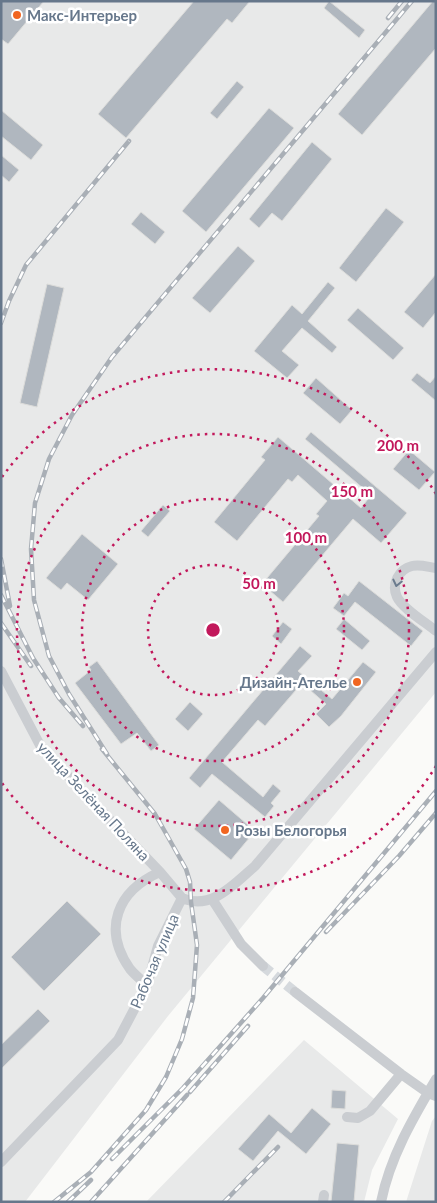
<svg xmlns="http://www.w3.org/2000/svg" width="437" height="1203" font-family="Lato,sans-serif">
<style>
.built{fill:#e8e9e9}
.building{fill:#b0b7bf;stroke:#dcdcda}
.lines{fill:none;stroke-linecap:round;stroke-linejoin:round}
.minor-tunnel{stroke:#d5d9dd;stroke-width:10;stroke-dasharray:10 5;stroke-linecap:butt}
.minor{stroke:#cacdd1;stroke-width:10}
.rail-casing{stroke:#a9afb6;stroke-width:4.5}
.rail{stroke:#fff;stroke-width:2.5;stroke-dasharray:8;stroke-linecap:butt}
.oneway{stroke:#6b7b8e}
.ring{fill:none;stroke:#c2185b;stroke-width:2.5;stroke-dasharray:2.5 5}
.poi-dot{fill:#f16520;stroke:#fff;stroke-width:2}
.labels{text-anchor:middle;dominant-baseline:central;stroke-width:5;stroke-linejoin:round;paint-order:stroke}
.poi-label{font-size:15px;font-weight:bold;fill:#66778b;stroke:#fff;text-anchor:start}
.street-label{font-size:15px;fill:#66778b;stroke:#fff}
.centre{fill:#c2185b;stroke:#fff;stroke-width:2.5}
.ring-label{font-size:15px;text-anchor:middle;font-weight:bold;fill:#c2185b;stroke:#fff;stroke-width:5;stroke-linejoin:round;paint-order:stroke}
</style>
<rect width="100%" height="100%" fill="#fafaf8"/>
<path class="built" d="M1,1H436V692L168,1016L25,1202H1Z
M304,1040L398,1119L372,1170L364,1202H146Z
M436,1116V1202H406L432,1121Z"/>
<path class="building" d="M1,1H44L8,44L1,39Z
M194,1H250L232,23L227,19L126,138L98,114Z
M329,1L365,30L359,38L324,8Z
M433,1H436V48L362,135L338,114Z
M237,81L244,87L217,119L210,113Z
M269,108L294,128L206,232L182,211Z
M1,110L43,145L31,160L1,136Z
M312,142L332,159L282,221L272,213L259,228L249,219Z
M1,155L19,170L9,182L1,175Z
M386,208L404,222L356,282L339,268Z
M141,212L165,232L155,244L131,224Z
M238,246L255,261L210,313L192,298Z
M436,274V312L423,328L404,312Z
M328,282L335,288L308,321L337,347L332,353L302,328L282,351L299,365L287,378L254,351L292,305L302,314Z
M47,284L64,288L37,407L20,403Z
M358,308L404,348L393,360L347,320Z
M417,373L430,383L436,376V401L411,380Z
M316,378L352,410L340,424L303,393Z
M311,432L407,513L381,543L353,519L283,602L262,584L319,516L316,514L327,501L298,475L292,482L288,479L237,541L214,522L265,460L261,457L278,437L361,508L371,495L305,439Z
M409,450L435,472L419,490L393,469Z
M163,505L170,511L148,537L141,531Z
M82,534L118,564L88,600L67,583L61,590L46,578Z
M359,581L423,631L411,646L355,602L344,616L333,608L344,593L348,596Z
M344,619L370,641L362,650L336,629Z
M283,622L292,629L281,644L272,636Z
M300,646L312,656L298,671L332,699L363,662L376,672L341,716L329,727L316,714L326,704L302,683L265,726L258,720L222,762L263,797L273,784L281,791L271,803L274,806L265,817L212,774L200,788L189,778Z
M97,661L159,745L151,751L137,733L121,744L75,683L91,670L89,667Z
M190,702L203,714L188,731L175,719Z
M219,800L255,831L231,860L194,829Z
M67,901L101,934L44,991L11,957Z
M38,1009L50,1021L1,1069V1045Z
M332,1090L346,1091L345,1109L331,1108Z
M312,1108L331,1124L306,1154L278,1131L253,1161L238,1149L269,1114L291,1133Z
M337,1143L359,1145L354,1202H331Z"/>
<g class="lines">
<path class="minor-tunnel" d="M263,966L295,992"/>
<path class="minor" d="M436,568C428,567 420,564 412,566C399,569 391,584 397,597C402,608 425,622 436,631
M1,671L42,749L160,872L182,898
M212,899L241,944L263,966
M147,985C141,980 135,975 130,969C102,929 117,891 160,872
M295,992L401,1074L428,1093L436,1096
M347,1117L358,1118L370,1111L401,1074
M1,1162L118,1040L147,985L158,946L182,898C211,911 234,884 255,866L436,652
M323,1202L324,1195
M381,1202C390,1157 413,1118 436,1079"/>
<defs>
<path id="rail" d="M388,18L402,1
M1,323L9,301L26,265L129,141
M1,559L10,606
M1,595L33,658L59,698L83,726
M1,623L31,666
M107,754L69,694L49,656L34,600L31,549L35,503L49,459L72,415L112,357L412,1
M326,932L399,856L436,813
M190,1092L248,1026
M112,1159L183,1088L263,998L436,791
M54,1202L91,1172L146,1110L166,1077L182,1039L193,998L197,945L191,902L190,882L186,869L155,814L102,749
M68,1202L91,1180
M91,1202L187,1095
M224,1202L278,1147"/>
</defs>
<use href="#rail" class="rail-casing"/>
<use href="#rail" class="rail"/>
</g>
<defs><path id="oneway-chevron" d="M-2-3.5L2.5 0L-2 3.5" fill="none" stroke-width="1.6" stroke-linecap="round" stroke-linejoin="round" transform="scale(1.25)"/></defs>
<use class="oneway" href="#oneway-chevron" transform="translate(397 583) rotate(103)"/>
<g class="ring">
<circle cx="213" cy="630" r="65"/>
<circle cx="213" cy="630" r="131"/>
<circle cx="213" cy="630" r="196"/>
<path d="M436 766A261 261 0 0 1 2 783M2 477A261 261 0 0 1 436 494"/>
</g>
<g class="poi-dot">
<circle cx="17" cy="15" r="5"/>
<circle cx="357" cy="682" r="5"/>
<circle cx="225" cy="830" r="5"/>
</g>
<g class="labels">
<g class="poi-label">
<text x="27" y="15">Макс-Интерьер</text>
<text x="347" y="682" text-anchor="end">Дизайн-Ателье</text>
<text x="235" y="830">Розы Белогорья</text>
</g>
<g class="street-label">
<text transform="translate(94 801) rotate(47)">улица Зелёная Поляна</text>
<text transform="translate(154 961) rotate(-67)">Рабочая улица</text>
</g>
</g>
<circle cx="213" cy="630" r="8" class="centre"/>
<g class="ring-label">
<text x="398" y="451">200 m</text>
<text x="352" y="497">150 m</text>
<text x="306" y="543">100 m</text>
<text x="259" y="589">50 m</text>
</g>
<rect width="437" height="1203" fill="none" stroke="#66778b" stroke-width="5"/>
</svg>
